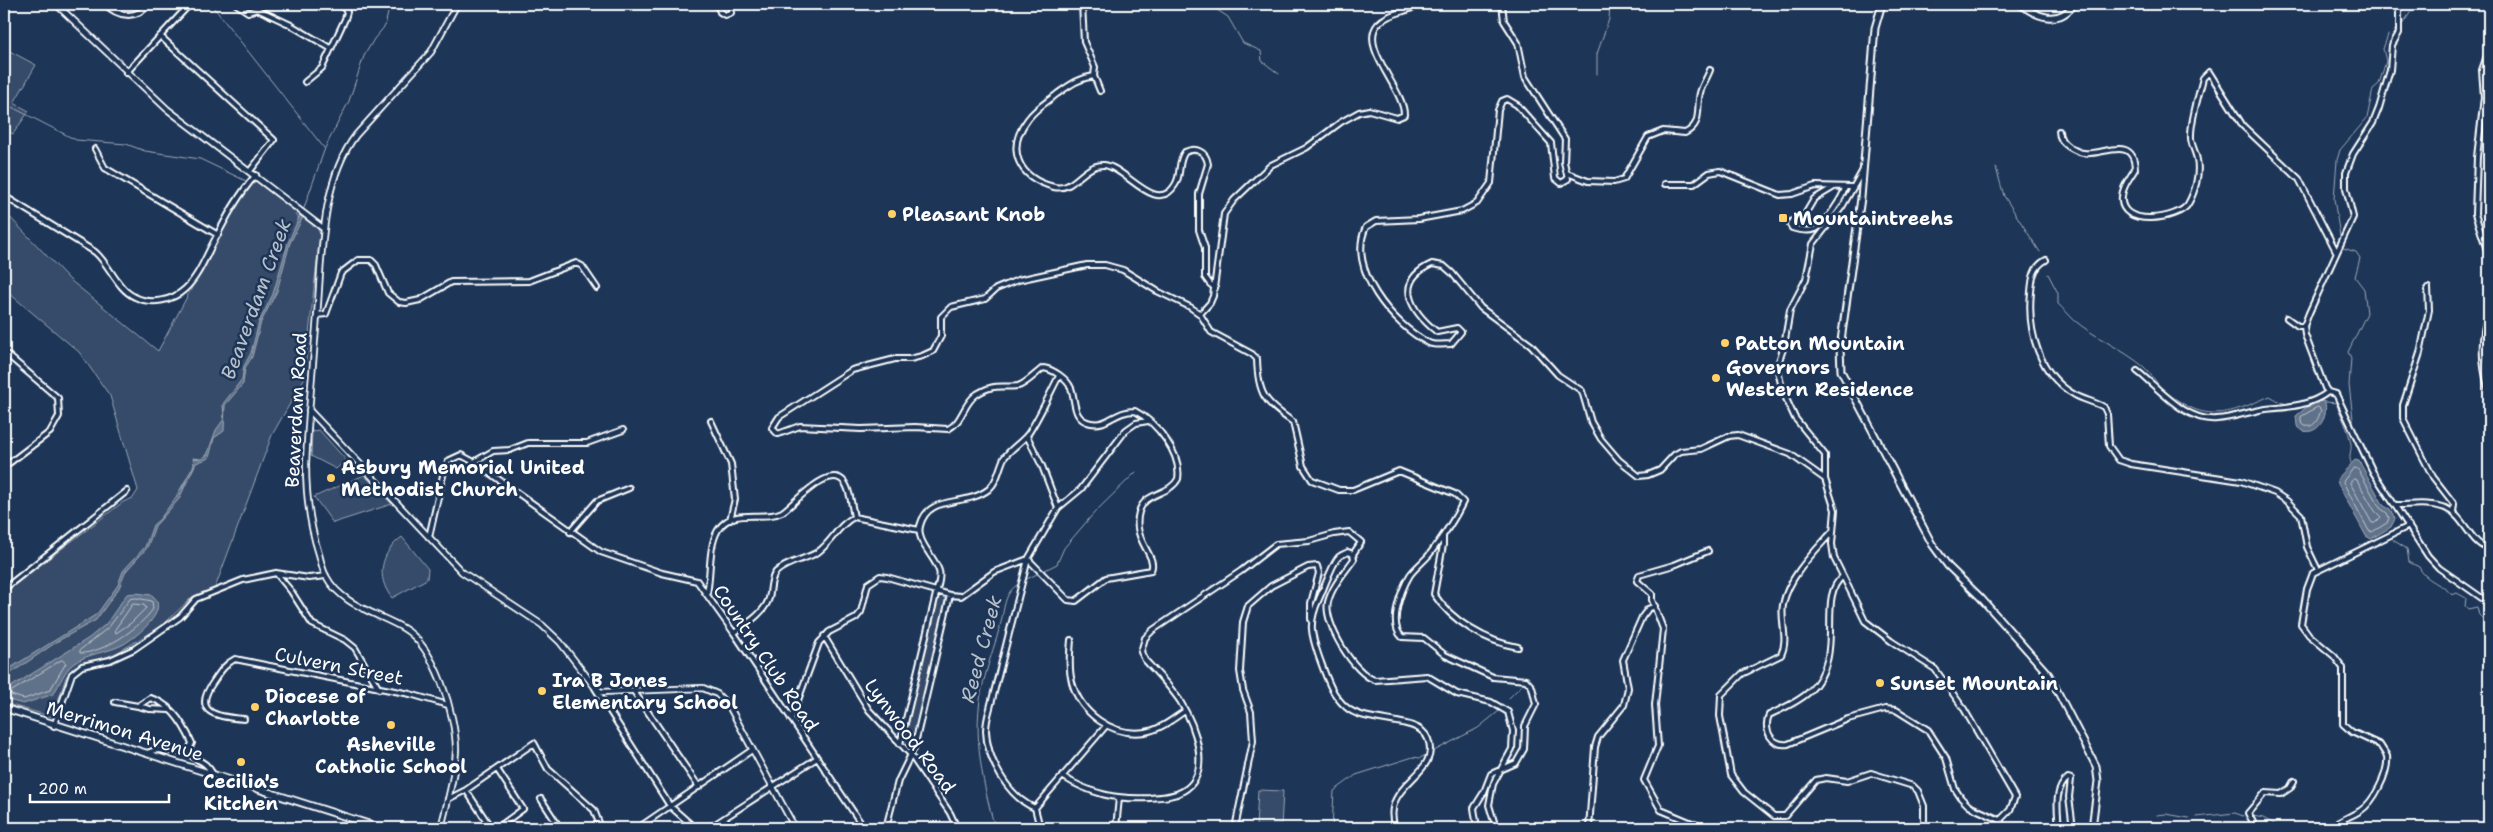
<svg xmlns="http://www.w3.org/2000/svg" width="2493" height="832" font-family="'Shantell Sans',sans-serif">
<style>
.green{fill:#364b69;stroke:#9aa5b4}
.water{fill:#617289;stroke:#a0aab8}
.lines{fill:none;stroke-linecap:round;stroke-linejoin:round}
.shore{stroke:#c0c7d0;stroke-width:1}
.stream{stroke:#a0aab8;stroke-width:1}
.minor-casing{stroke:#fff;stroke-width:8}
.tertiary-casing{stroke:#fff;stroke-width:8}
.secondary-casing{stroke:#fff;stroke-width:9}
.primary-casing{stroke:#fff;stroke-width:9}
.minor{stroke:#1d3557;stroke-width:4}
.tertiary{stroke:#1d3557;stroke-width:4.5}
.secondary{stroke:#1d3557;stroke-width:5}
.primary{stroke:#1d3557;stroke-width:5.5}
.poi-dot{fill:#ffd166;stroke:#1d3557;stroke-width:2}
.labels{text-anchor:middle;dominant-baseline:central;stroke-width:5;stroke-linejoin:round;paint-order:stroke}
.poi-label{font-size:19px;font-weight:bold;fill:#fff;stroke:#1d3557;text-anchor:start}
.street-label{font-size:19px;fill:#fff;stroke:#1d3557}
.water-label{font-size:20px;font-style:italic;fill:#b8c0ca;stroke:#1d3557}
</style>
<rect width="100%" height="100%" fill="#1d3557"/>
<filter id="ink" filterUnits="userSpaceOnUse"><feTurbulence type="fractalNoise" baseFrequency=".02" numOctaves="2"/><feDisplacementMap in="SourceGraphic" scale="10" xChannelSelector="R" yChannelSelector="G"/><feConvolveMatrix kernelMatrix="1 2 1 2 8 2 1 2 1" color-interpolation-filters="sRGB"/></filter>
<g filter="url(#ink)">
<path class="green" d="M4,48L36,65L14,103L29,111L13,134L4,129Z
M253,179L317,227L320,234L304,379L272,435L215,588L192,597L162,626L113,655L75,666L66,677L53,717L4,703V593L123,502L133,498L138,490L110,396L79,352L4,289V211L70,280L158,351L243,192Z
M319,430L346,460L336,469L311,456L312,431Z
M364,475L392,504L333,523L314,497Z
M402,537L428,569L427,579L392,598C375,577 381,552 402,537Z
M939,596H942L947,601L913,743L907,746L904,741Z
M1258,790L1283,791L1281,828L1256,827Z"/>
<path class="water" d="M300,215L303,217L290,243L277,291L261,322L252,357L245,368L243,384L225,405L224,431L214,438L209,458L196,463L179,499L155,526L147,548L126,571L119,588L96,620L58,641L4,678V672L97,614L118,585L123,571L145,547L153,525L160,519L176,497L194,465L193,458L201,459L207,455L216,430L224,419L223,404L242,379L244,366L251,353L259,322L273,294L288,243Z
M2322,401L2325,402C2328,416 2319,435 2303,431L2297,426L2296,416L2309,405Z
M2355,460L2359,461L2384,506L2390,509L2395,519L2391,527L2371,539L2366,536L2338,484L2337,479Z
M136,593L152,595C171,610 137,636 124,644C108,653 87,653 73,664C64,671 60,684 54,693L51,695L23,704L5,699L4,692L6,690L89,638L106,624L127,594Z"/>
<g class="lines">
<path class="shore" d="M2318,407L2321,410C2318,419 2315,428 2305,426L2301,422V417Z
M2354,468L2358,469L2380,508L2387,513L2389,518L2387,523L2372,532L2369,531L2343,482Z
M2354,479L2357,480L2375,511L2381,517L2375,523H2372L2350,483Z
M136,598L152,601L153,609C141,627 102,654 80,653V650L109,627L130,599Z
M133,604L144,605L146,608L131,623L116,633L115,630Z
M62,660L66,663L50,690L24,699L11,695V692Z"/>
<path class="stream" d="M211,4L324,148
M1208,4L1228,17L1243,43L1261,51L1262,61L1279,74
M2402,25L2416,4
M2394,31L2397,28
M1597,74V54L1609,19L1610,4
M4,103L76,140L126,144L145,151L200,159L246,181
M1996,168L2004,196L2040,252
M303,211L325,148L349,101L364,56L374,39L385,26L390,4
M295,215L299,218
M2340,236L2334,199L2337,160L2340,150L2367,118L2373,89L2379,84L2386,61L2383,49L2388,35
M2343,248L2356,252L2360,258L2355,277L2364,289L2367,313L2348,352L2351,358L2349,385L2354,427
M2048,274L2058,293V304C2064,309 2069,315 2074,320C2094,337 2124,350 2144,367C2151,373 2155,382 2162,388C2203,424 2225,416 2270,396L2280,402L2291,405
M2326,402L2336,403C2341,416 2349,430 2351,444C2352,451 2348,455 2351,463
M182,489L186,481
M2393,540L2407,549L2409,562L2419,567C2425,581 2443,584 2452,595L2457,593L2466,598L2465,606L2468,609L2477,607L2479,615L2487,623
M1023,581L1057,564L1064,548L1095,512L1136,472
M2488,627L2489,632
M1509,698L1521,686
M1432,752L1478,728L1499,711
M2157,815L2166,814L2189,818
M2253,816L2263,818L2282,828
M2196,817L2235,813L2243,816
M995,828C981,778 970,724 986,673C990,657 996,642 1000,626C1005,609 1003,592 1020,583
M1332,828L1334,791L1356,775L1413,757L1420,758L1428,754"/>
<defs>
<path id="minor" d="M105,4C118,17 136,20 149,4
M236,4L248,12L257,9L259,4
M717,4L720,12L725,15L731,13V4
M1082,4L1084,42L1095,67L1094,76
M1502,4L1504,21L1518,43L1525,77L1565,139L1564,162L1568,179L1561,183L1555,178L1551,143L1517,105L1507,99L1502,101L1498,110L1491,183L1477,203L1462,211L1419,219L1376,221L1366,227C1346,269 1393,325 1429,343C1434,346 1445,344 1451,344L1461,332L1457,328L1437,332C1412,312 1392,282 1432,264L1444,266L1452,273L1481,308L1531,345L1558,375L1582,391L1591,422L1601,439L1619,460L1639,476L1648,475L1660,470L1674,455L1681,451L1701,449L1729,436L1738,435L1790,454L1825,479
M2399,4V33L2392,45L2390,70L2379,108L2373,123L2353,154L2346,173V188L2353,217L2309,313L2304,326L2305,335L2325,388L2328,392L2336,394L2373,472L2428,556L2439,568L2489,603
M257,9L289,24L330,48
M160,36L274,140L250,171
M2489,50L2482,70L2484,97L2477,157L2475,214L2489,256
M126,73L190,4
M305,82L322,68L345,19L347,12L341,4
M1100,91L1094,76C1079,78 1070,85 1057,94C1047,102 1036,108 1028,119C1005,149 1018,178 1054,187C1074,192 1083,164 1104,165C1126,167 1156,216 1175,185C1182,174 1177,162 1185,152C1196,147 1206,151 1208,164L1199,194V230L1205,248V277L1210,284L1215,288
M2059,131C2059,138 2063,143 2069,147C2073,149 2079,153 2084,153C2102,156 2134,134 2135,169C2130,178 2123,185 2122,196C2118,229 2180,219 2188,204C2195,192 2200,174 2197,160C2196,152 2191,145 2191,138C2190,121 2199,95 2203,78L2209,72L2243,126L2299,179L2336,251
M95,149L105,168L218,235
M1863,170L1842,207L1813,244L1806,279L1790,310L1784,346L1777,367L1783,392L1795,418L1825,455V479L1835,510L1832,544L1834,558L1843,576C1815,599 1848,655 1809,692C1798,702 1782,709 1769,715C1763,730 1771,746 1788,744L1848,719L1885,709L1896,710L1928,730L1946,758L1955,789L1961,798L1969,806L2000,820L2004,828
M1567,173L1588,181L1614,182L1624,179L1648,137L1663,131L1685,133C1703,124 1696,109 1700,93C1702,85 1707,78 1710,70
M1665,184H1694L1709,173L1720,171L1780,195L1792,194L1815,186L1852,187
M1834,187L1814,199L1804,216L1792,221L1790,225L1792,228C1799,230 1809,232 1816,229C1825,224 1844,196 1845,187
M4,196L95,252C110,265 117,289 135,297C151,305 172,301 185,289C197,278 204,261 211,247C224,222 237,196 256,175
M2046,260C2033,267 2032,279 2031,292C2027,331 2039,375 2075,395C2084,400 2095,402 2104,407L2107,414L2109,446L2119,460L2131,464L2241,481L2275,493L2287,501L2301,515L2307,547L2318,570
M2428,288L2429,310L2420,353L2403,405V418L2433,477L2454,504L2453,512
M2489,310C2480,339 2481,361 2489,391
M1200,314L1210,303L1213,296L1224,214L1234,200L1271,165L1306,148L1341,122L1359,112L1369,110L1397,118L1404,115C1405,90 1358,47 1378,24C1389,12 1407,13 1419,4
M317,315L326,314L341,273L358,260H371L376,265L388,293L399,302L406,303L420,300L451,282L529,281L576,263L582,266L597,288
M2287,318L2298,326H2304
M4,352L58,398L59,416L50,432L4,467
M2137,371C2159,388 2185,422 2217,419C2234,418 2250,411 2266,409C2288,407 2310,406 2328,392
M711,421L731,464L735,499L730,520
M1027,436L1042,466L1058,508
M474,462L493,451L510,450L528,443H587L623,430
M2395,505C2411,505 2430,502 2445,508C2465,516 2469,543 2489,549
M1833,531C1815,551 1788,577 1783,605C1780,621 1789,639 1781,655L1742,674L1721,695L1720,716L1731,775L1744,792L1774,816H1785L1816,780L1826,778L1847,781L1871,773L1913,786L1918,791L1924,806V828
M570,532L597,501L629,488
M1443,536V545L1434,594C1451,621 1487,642 1518,647
M429,537L444,471L448,461L461,455L474,462L601,552L662,573L697,581L734,633L864,828
M1353,554L1354,559C1345,572 1332,586 1328,602C1323,623 1355,675 1375,680L1427,676L1457,694L1491,702L1508,712L1513,731L1512,749L1493,784L1489,805L1496,828
M1353,554L1348,552C1345,554 1340,555 1338,558C1333,562 1323,591 1319,599C1308,623 1311,634 1319,657C1326,676 1331,694 1346,707C1365,725 1419,715 1428,739C1442,776 1379,783 1395,828
M276,573L291,591L312,624L345,640L355,648L379,689
M1843,576L1865,621L1891,641L1935,669L1964,709L2015,797L2010,810L2000,820
M4,589L127,491
M707,594C711,574 708,547 718,530C733,506 762,522 782,512C793,506 834,456 847,487C851,496 852,508 854,517
M734,633C746,624 762,615 768,601C772,592 769,580 776,572C788,561 805,560 818,552C832,542 838,525 854,517L919,530
M824,636L869,710L910,754L950,813L957,828
M1071,640C1070,653 1068,668 1072,682C1080,713 1112,737 1145,732C1160,730 1173,719 1185,711
M595,688L670,806L695,828
M633,690L699,787
M115,702L138,706L150,698C170,703 184,725 192,743L188,752L155,750L147,753
M138,706L150,709L169,710
M244,719C216,717 191,713 214,681C220,672 225,664 235,659L410,694L448,705
M791,719L819,643L829,632L856,618L861,612L868,584L880,576L887,577L950,595L961,596L994,572L1028,559L1058,508L1081,489L1126,430L1136,423L1148,421
M54,726L72,674L82,666L110,660L134,649L180,617L196,599L243,580L276,573L309,578L326,576
M900,744L937,590C938,585 941,576 939,571C935,557 916,542 920,526C928,493 965,508 989,489C998,481 999,468 1004,458C1011,448 1021,443 1028,434C1040,416 1049,395 1059,376
M188,752C195,762 204,758 213,774
M1062,776C1090,794 1117,800 1150,798C1161,797 1173,797 1183,791C1214,773 1194,724 1180,701C1170,686 1157,673 1145,660L1141,652L1145,638L1153,630L1241,571L1276,544L1309,541L1334,534L1349,532L1361,542L1353,554
M466,790L491,828
M448,799L466,790L534,743L548,769L594,810L601,828
M541,799L560,828
M1035,808L1105,727
M497,828L523,809L497,769
M638,828L752,750
M709,828L817,758
M886,828L898,781L914,748L950,595
M1040,828L1035,808C1008,797 987,759 986,731C986,723 988,715 990,708L1028,559L1068,600L1076,601L1106,578L1151,570C1158,556 1131,540 1139,512C1145,491 1169,496 1178,479C1182,453 1156,422 1135,411C1114,411 1109,426 1091,423C1072,420 1076,401 1071,388C1067,379 1053,369 1043,368C1036,373 1026,384 1018,386C999,388 995,383 977,394C963,403 963,422 948,429L915,427L861,429L800,426L778,434L772,428L779,417L852,370L895,359H910L922,356L933,351L941,336V317L951,307L985,299L996,289L1018,280L1087,265H1105L1123,270L1157,291L1190,307L1200,314L1211,332L1252,354L1257,359C1258,394 1264,402 1293,422L1303,466L1312,480L1339,490H1353L1399,471L1455,494L1463,502C1454,521 1442,538 1429,555C1423,562 1415,568 1410,575C1401,590 1388,624 1402,637L1424,638L1445,655L1493,677L1526,680L1532,687L1536,704L1525,726L1524,749L1516,763L1491,774L1484,792L1474,808L1477,828
M1116,828L1119,798
M1235,828L1253,741L1251,712L1243,690L1240,671L1243,622L1248,606L1271,586L1308,567L1317,566L1319,573L1311,603V619
M1589,828L1595,747L1598,737L1624,705L1628,688L1623,660L1642,617L1648,609L1655,606
M1704,828L1661,810L1644,780L1658,746L1655,705L1663,629L1652,600V594L1637,581L1639,575L1674,565L1708,551
M2059,828C2058,811 2053,790 2068,778L2071,779L2069,797L2073,828
M2256,828L2248,813L2265,793L2281,794L2290,788L2294,781
M2329,828C2339,821 2349,817 2360,811C2374,802 2389,773 2387,756L2380,745L2352,732L2343,724V668L2334,656L2309,635L2301,624L2307,589L2313,573L2409,526"/>
<path id="tertiary" d="M56,4L167,109L324,229
M309,410L462,572L542,625L560,642L594,686L601,692L703,688L717,694L729,706L795,828
M441,828C447,803 455,776 456,750C456,715 435,646 403,628C377,613 341,605 326,576C322,569 321,561 319,554C309,523 306,496 306,464C308,414 313,365 317,316C322,259 320,182 356,135L431,52L457,4"/>
<path id="secondary" d="M1882,4L1875,28L1861,198L1840,348L1841,371L1932,544L1948,566L1980,597L2049,675L2096,766L2098,781L2092,828
M2020,4C2037,17 2059,26 2074,4"/>
<path id="primary" d="M4,708L381,828"/>
</defs>
<use href="#minor" class="minor-casing"/>
<use href="#tertiary" class="tertiary-casing"/>
<use href="#secondary" class="secondary-casing"/>
<use href="#primary" class="primary-casing"/>
<use href="#minor" class="minor"/>
<use href="#tertiary" class="tertiary"/>
<use href="#secondary" class="secondary"/>
<use href="#primary" class="primary"/>
</g>
</g>
<g class="poi-dot">
<circle cx="892" cy="214" r="5"/>
<rect x="1778" y="213" width="10" height="10" rx="2.5"/>
<circle cx="1725" cy="343" r="5"/>
<circle cx="1716" cy="378" r="5"/>
<circle cx="331" cy="478" r="5"/>
<circle cx="1880" cy="683" r="5"/>
<circle cx="542" cy="691" r="5"/>
<circle cx="255" cy="707" r="5"/>
<circle cx="391" cy="725" r="5"/>
<circle cx="241" cy="762" r="5"/>
</g>
<g class="labels">
<g class="poi-label">
<text x="902" y="214">Pleasant Knob</text>
<text x="1793" y="218">Mountaintreehs</text>
<text x="1735" y="343">Patton Mountain</text>
<text x="1726" y="367">Governors<tspan x="1726" dy="22">Western Residence</tspan></text>
<text x="341" y="467">Asbury Memorial United<tspan x="341" dy="22">Methodist Church</tspan></text>
<text x="552" y="680">Ira B Jones<tspan x="552" dy="22">Elementary School</tspan></text>
<text x="1890" y="683">Sunset Mountain</text>
<text x="265" y="696">Diocese of<tspan x="265" dy="22">Charlotte</tspan></text>
<text x="391" y="744" text-anchor="middle">Asheville<tspan x="391" dy="22">Catholic School</tspan></text>
<text x="241" y="781" text-anchor="middle">Cecilia's<tspan x="241" dy="22">Kitchen</tspan></text>
</g>
<g class="street-label">
<text transform="translate(296 410) rotate(-87)">Beaverdam Road</text>
<text transform="translate(766 658) rotate(56)">Country Club Road</text>
<text transform="translate(339 666) rotate(11)">Culvern Street</text>
<text transform="translate(125 731) rotate(17)">Merrimon Avenue</text>
<text transform="translate(910 736) rotate(53)">Lynwood Road</text>
</g>
<g class="water-label">
<text transform="translate(256 299) rotate(-70)">Beaverdam Creek</text>
<text transform="translate(981 649) rotate(-75)">Reed Creek</text>
</g>
</g>
<rect width="2493" height="832" fill="none" stroke="#1d3557" stroke-width="20"/>
<rect x="10" y="10" width="2473" height="812" fill="none" stroke="#fff" stroke-width="2" filter="url(#ink)"/>
<path d="M30 794v8h139v-8" fill="none" stroke="#ffffff" stroke-width="2.5"/>
<text x="38" y="794" font-size="15" fill="#ffffff" stroke="#1d3557" stroke-width="4" paint-order="stroke">200 m</text>
</svg>
